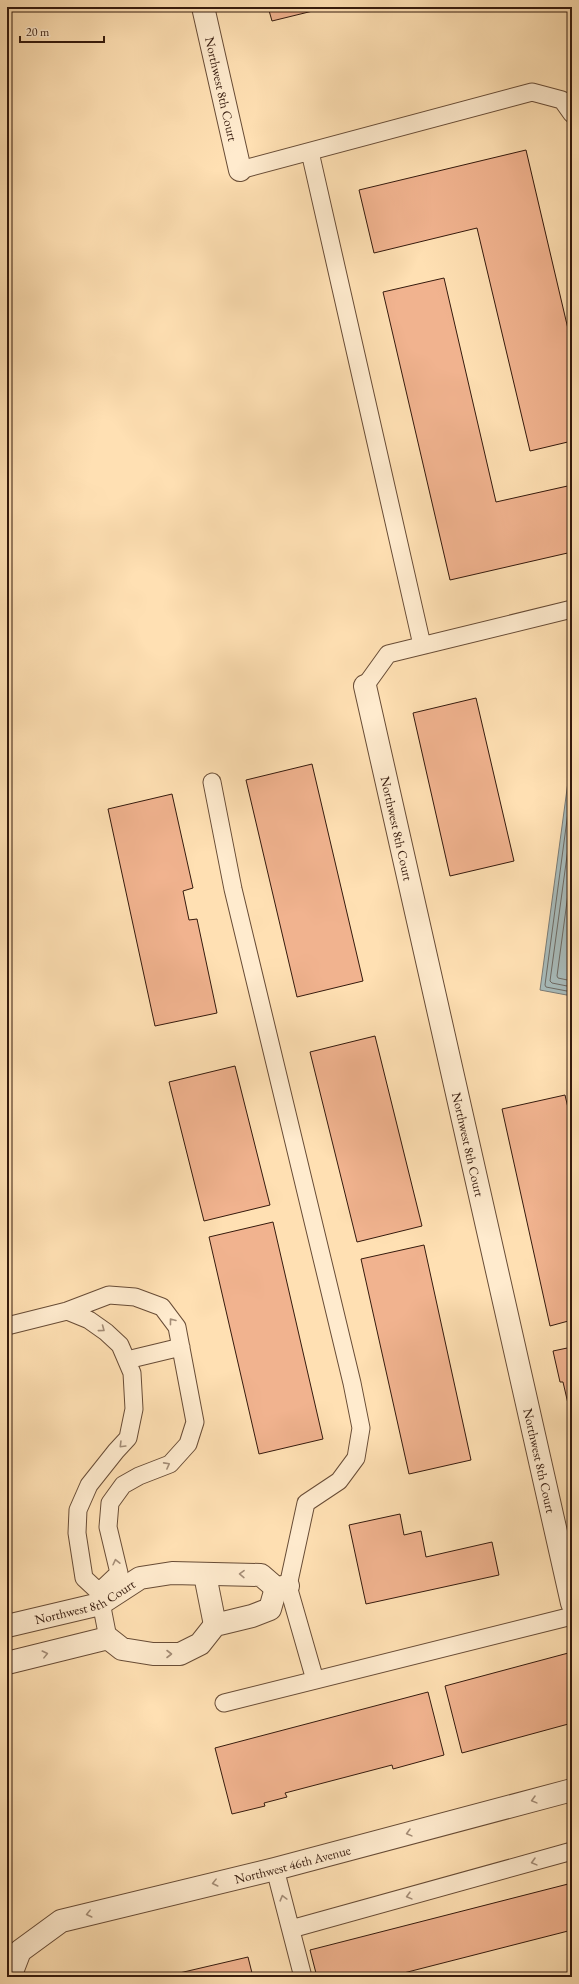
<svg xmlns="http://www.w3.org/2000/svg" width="579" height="1984" font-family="'EB Garamond',serif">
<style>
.water{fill:#a7bab9;stroke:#797a74}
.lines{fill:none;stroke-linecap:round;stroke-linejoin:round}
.shore{stroke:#6e6a63;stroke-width:1}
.building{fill:#f1b38f;stroke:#351a0d}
.service-casing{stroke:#684c36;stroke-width:19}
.minor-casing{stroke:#684c36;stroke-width:24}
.tertiary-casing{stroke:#684c36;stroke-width:24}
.service{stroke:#ffebce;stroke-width:17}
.minor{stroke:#ffebce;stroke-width:22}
.tertiary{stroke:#ffebce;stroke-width:22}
.oneway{stroke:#a48d77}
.labels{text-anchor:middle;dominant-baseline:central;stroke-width:3.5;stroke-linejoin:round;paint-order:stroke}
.street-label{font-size:13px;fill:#351a0d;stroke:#ffebce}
</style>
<rect width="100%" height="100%" fill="#ffe0b3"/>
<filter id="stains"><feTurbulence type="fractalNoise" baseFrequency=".005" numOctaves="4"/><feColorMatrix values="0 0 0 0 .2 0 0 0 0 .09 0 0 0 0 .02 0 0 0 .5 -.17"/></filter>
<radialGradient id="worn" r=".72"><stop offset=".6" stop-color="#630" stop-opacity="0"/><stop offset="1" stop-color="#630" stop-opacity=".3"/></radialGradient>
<path class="water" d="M572,752V996L540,990Z"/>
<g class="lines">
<path class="shore" d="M572,782L545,985L546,987L572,992
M572,819L550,981L552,983L572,987
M572,864L557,976L558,978L572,981"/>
</g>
<path class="building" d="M268,7H329L272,21Z
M526,150L572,346V441L530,451L477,228L374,253L359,190Z
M444,278L496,502L572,485V552L450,580L383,292Z
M476,698L514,861L450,876L413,713Z
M312,764L363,981L297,997L246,780Z
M172,794L193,888L183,891L189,920L197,919L217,1013L155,1026L108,809Z
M375,1036L422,1226L357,1242L310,1052Z
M235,1066L270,1205L204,1221L169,1082Z
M565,1095L572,1125V1320L550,1326L502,1109Z
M273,1222L323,1439L259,1454L209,1237Z
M424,1245L471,1460L409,1474L361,1259Z
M572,1347V1421L563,1382H560L553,1351Z
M400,1514L404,1535L421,1531L426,1557L492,1542L499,1575L366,1604L349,1525Z
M572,1652V1723L462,1753L445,1686Z
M428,1692L444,1755L393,1769L392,1765L285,1793L287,1797L264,1803L265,1806L232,1814L215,1748Z
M572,1883V1930L388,1977H317L310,1950Z
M248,1957L253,1977H176L175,1974Z
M572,1971V1977H548Z"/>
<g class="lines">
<defs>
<path id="service" d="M310,152L422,645
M240,170L532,92L562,100L572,114
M365,686L388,654L572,609
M212,782L233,889L352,1383L361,1428L356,1458L339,1481L306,1503L288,1586L315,1680
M67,1311L89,1320L106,1332L120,1345L132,1373L134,1409L128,1438L116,1451L89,1485L78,1510L77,1533L84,1578L99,1592L108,1638
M7,1326L67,1311L109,1295L135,1297L162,1307L177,1327L195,1422L188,1444L170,1464L139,1476L123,1485L110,1503L108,1527L119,1573L99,1592
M127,1360L181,1347
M224,1703L572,1616
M275,1869L303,1977
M291,1929L572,1851"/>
<g id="minor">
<path id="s1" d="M203,7L240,170"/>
<path id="s2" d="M365,686L572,1603"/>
<path d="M205,1575L215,1625"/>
<path id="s3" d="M7,1626L100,1604L140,1578L172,1573L261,1575L276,1588L288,1586"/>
<path d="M7,1663L108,1638L122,1649L153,1654H180L200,1644L215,1625L252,1616L270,1609L276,1588"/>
</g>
<g id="tertiary">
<path id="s4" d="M10,1977L20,1951L61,1921L275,1869L572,1790"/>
</g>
</defs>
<use href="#service" class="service-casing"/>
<use href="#minor" class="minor-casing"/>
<use href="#tertiary" class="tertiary-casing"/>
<use href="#service" class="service"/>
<use href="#minor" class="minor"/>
<use href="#tertiary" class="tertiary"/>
</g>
<defs><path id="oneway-chevron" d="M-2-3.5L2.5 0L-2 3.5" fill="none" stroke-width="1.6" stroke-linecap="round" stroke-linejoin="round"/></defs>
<g class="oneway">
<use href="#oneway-chevron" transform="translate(172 1321) rotate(-128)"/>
<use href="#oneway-chevron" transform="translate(102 1329) rotate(37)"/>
<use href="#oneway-chevron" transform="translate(122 1445) rotate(135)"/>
<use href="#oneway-chevron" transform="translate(167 1465) rotate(-28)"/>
<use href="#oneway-chevron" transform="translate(116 1562) rotate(-103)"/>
<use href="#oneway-chevron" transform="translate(242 1574) rotate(-179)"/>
<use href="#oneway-chevron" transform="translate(45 1654) rotate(-14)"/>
<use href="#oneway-chevron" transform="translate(169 1654)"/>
<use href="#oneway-chevron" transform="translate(534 1800) rotate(165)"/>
<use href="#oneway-chevron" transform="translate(409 1833) rotate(165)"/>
<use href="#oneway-chevron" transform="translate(534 1862) rotate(165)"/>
<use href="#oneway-chevron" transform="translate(215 1883) rotate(166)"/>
<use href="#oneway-chevron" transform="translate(409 1896) rotate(165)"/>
<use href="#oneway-chevron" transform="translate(283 1898) rotate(-105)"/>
<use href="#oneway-chevron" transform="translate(89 1914) rotate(166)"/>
</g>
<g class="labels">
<g class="street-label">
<text stroke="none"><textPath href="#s1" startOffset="84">Northwest 8th Court</textPath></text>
<text stroke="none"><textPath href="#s2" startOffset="146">Northwest 8th Court</textPath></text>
<text stroke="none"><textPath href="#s2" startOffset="470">Northwest 8th Court</textPath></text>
<text stroke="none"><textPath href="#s2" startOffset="794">Northwest 8th Court</textPath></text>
<text stroke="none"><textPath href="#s3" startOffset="82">Northwest 8th Court</textPath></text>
<text stroke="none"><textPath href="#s4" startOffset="317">Northwest 46th Avenue</textPath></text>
</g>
</g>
<rect width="579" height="1984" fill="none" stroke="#ffe0b3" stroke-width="24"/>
<rect x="8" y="8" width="563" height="1968" fill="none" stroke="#351a0d" stroke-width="2"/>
<rect x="12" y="12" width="555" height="1960" fill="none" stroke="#351a0d"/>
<path d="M20 36v6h84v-6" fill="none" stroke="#351a0d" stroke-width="2"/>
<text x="26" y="36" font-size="12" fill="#351a0d" stroke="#ffebce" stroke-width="3" paint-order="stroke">20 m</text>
<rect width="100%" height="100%" filter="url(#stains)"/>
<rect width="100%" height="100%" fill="url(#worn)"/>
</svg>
